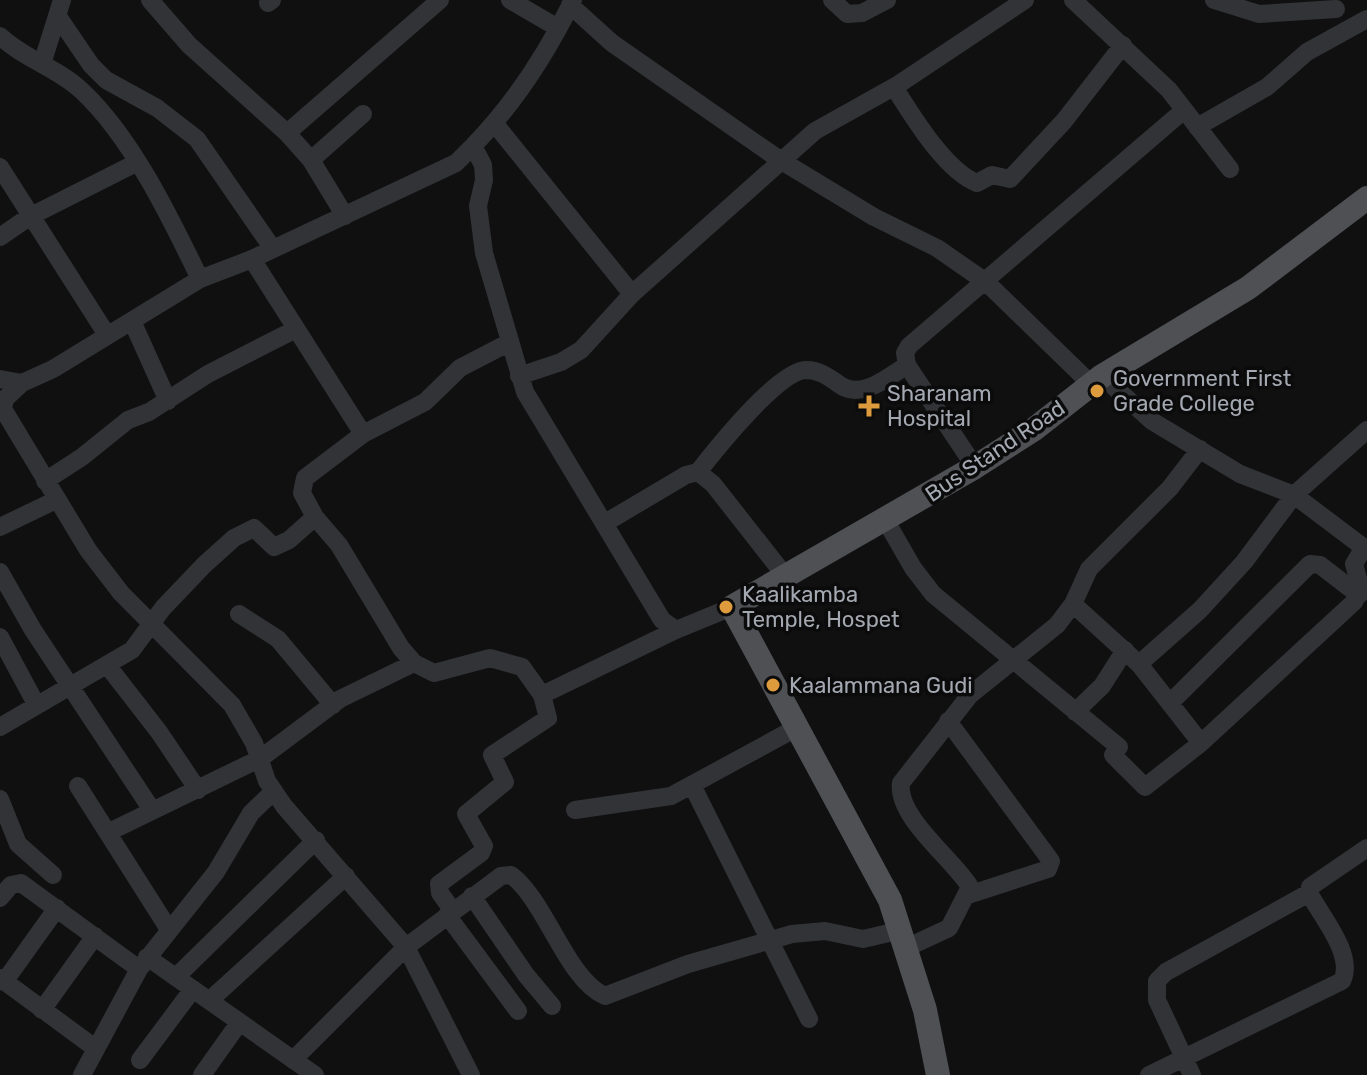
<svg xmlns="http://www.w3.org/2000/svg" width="1367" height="1075" font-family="Rubik,sans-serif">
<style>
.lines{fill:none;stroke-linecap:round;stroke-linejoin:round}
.minor{stroke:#323336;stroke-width:18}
.major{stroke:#4e5054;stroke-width:24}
.poi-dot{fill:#dd9b3d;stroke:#0b0b0c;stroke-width:3}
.labels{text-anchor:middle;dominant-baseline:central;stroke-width:7;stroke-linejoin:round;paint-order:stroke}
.poi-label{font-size:22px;fill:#a3a8b1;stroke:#0b0b0c;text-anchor:start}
.street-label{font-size:22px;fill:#a3a8b1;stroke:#0b0b0c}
</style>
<rect width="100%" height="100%" fill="#101011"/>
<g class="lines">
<path class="minor" d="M150,0L189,45L287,133L311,160L345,216
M510,0L558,28
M573,0C547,53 514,104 473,146L483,165L484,180L478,206L484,253L525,392L662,620L676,630L732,607
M832,0L847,14L862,13L887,0
M1073,0L1169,90L1230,169
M1214,0L1259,14L1336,9
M268,3L272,0
M570,5L612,43L780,160L874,217L937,248L986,282L1091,384
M59,18L91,65L106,80L157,108L197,139L273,249
M0,36C24,59 58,68 82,91C132,138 170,217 200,279
M42,64L62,0
M894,87C912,115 945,171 977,183L992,175L1010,179L1064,121L1123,45
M495,124L632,294
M1197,127L1267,87L1307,52L1367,19
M287,133L440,0
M311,160L363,114
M0,167L107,335
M0,237L29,217L136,163
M252,259L363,434
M132,321L168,401
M510,342L460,368L425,402L363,434L305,478L302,493L315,517L339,545L401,648L414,663L434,673L490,658L522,667L542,695L676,630
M519,376L561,362L581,350L632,294L815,131L899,84L1025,0
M1102,376L1152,421L1240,474L1294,495L1367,550
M0,379L22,383L53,369L200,279L252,259L456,163L473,146
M22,383L5,399L3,409L88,550L121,593L232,705L254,743L267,781L284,806L406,947L471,1075
M975,467L907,365L905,353L909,346L1183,111
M698,472C716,449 778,371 806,370C819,370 829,377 840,385C862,400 888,377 907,365
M45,481L82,457L128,420L149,412L208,374L296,329
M886,521L913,568L933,594L1119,747
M605,523L686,475L698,472L713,484L786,577
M0,527L56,500
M0,572L33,630L152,810
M1073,604L1139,664L1201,743
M239,614L278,639L333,705
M0,637L36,704
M1139,664L1200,610L1244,562L1294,495L1367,430
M107,665L159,732L198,790
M1171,702L1310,564L1320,565L1359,595
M1075,712L1102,686L1125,650
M948,721L1051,861L1048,869L968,895
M0,727L132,650L163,608L204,565L234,538L254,528L274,547L289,540L315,517
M1113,755L1145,787L1201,743L1354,602L1361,589L1354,564L1364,547
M692,785L809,1019
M78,786L168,928
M0,799L18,844L53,875
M575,810L671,796L796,728
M109,832L261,758L340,699L414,663
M472,896L526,975L552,1006
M0,898L11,885L21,883L139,969
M453,911L440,893L439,884L481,853L484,846L466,814L505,782L492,755L548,718L542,695
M447,915L518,1011
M906,948L949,928L970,887C954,860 896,817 901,783L970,695L1057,625L1073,604L1089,569L1170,488L1200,449
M147,957L315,1075
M177,976L316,840
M0,978L95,1048
M4,982L57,908
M210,1000L346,876
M42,1010L95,936
M140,1060L193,989
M293,1060L406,947L501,876L511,875C546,901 567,980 605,996L688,964L792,934L825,931L863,939L902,930
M82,1075L139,969L216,872L251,813L274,791
M202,1075L239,1023
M1149,1075L1342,981C1355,955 1321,916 1309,893L1310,887L1367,848
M1192,1075L1157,1000V981L1166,972L1309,893"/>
<path class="major" d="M938,1075L925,1010L890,900L732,607L975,467L1033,430L1102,376L1248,288L1367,198"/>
</g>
<g class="poi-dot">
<circle cx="1097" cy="391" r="8"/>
<path d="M865 394h8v8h8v8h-8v8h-8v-8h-8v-8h8z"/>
<circle cx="726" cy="607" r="8"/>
<circle cx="773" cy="685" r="8"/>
</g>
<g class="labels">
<g class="poi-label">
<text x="1113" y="378">Government First<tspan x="1113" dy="25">Grade College</tspan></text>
<text x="887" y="393">Sharanam<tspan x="887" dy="25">Hospital</tspan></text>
<text x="742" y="594">Kaalikamba<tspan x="742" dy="25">Temple, Hospet</tspan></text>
<text x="789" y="685">Kaalammana Gudi</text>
</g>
<g class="street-label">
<text transform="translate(995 451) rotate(-34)">Bus Stand Road</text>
</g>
</g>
</svg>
